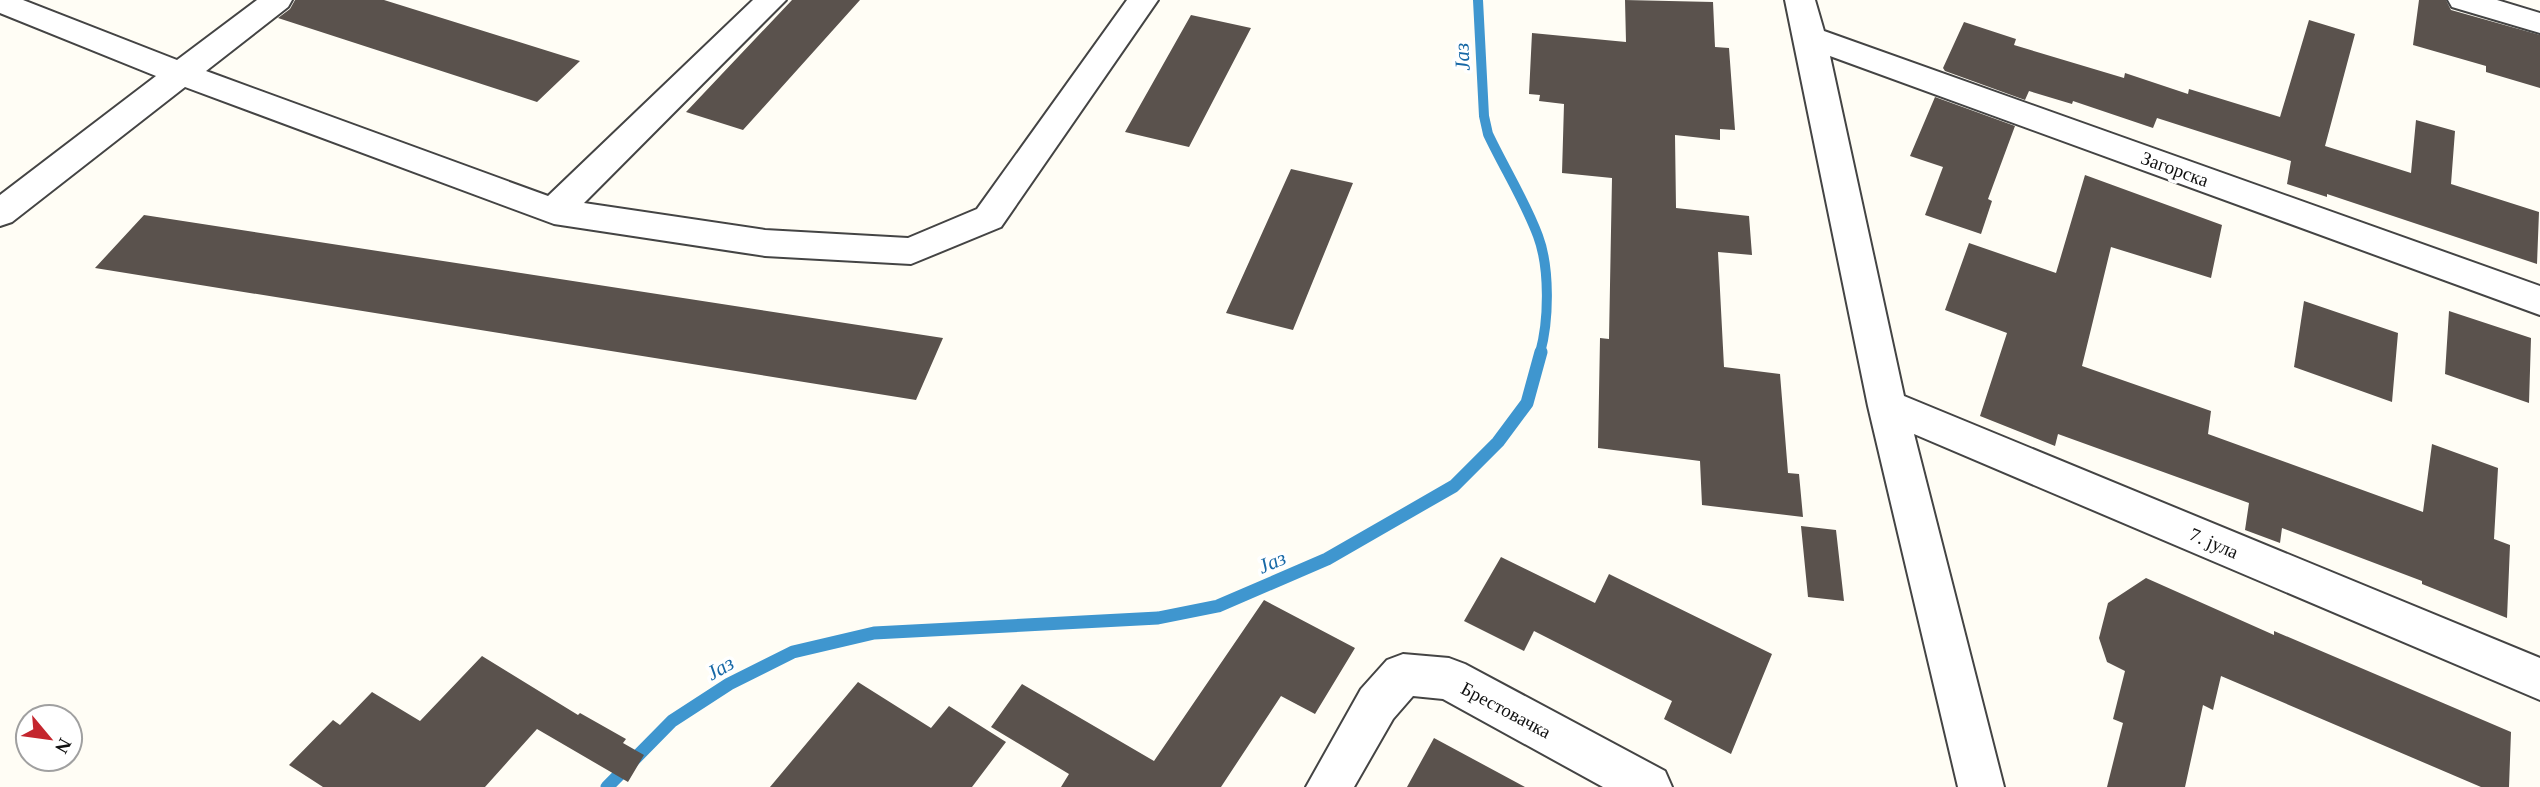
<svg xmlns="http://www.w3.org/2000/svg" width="2540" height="787" font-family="Georgia,serif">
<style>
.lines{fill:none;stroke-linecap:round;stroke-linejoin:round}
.stream-far1{stroke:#3f96cf;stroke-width:10}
.stream{stroke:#3f96cf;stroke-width:13}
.building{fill:#5a524d}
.minor-casing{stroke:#444;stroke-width:4}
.minor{fill:#fff;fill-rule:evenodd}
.labels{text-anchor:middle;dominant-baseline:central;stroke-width:7;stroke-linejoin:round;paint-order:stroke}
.street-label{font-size:19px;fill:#111;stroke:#fff}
.water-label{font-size:21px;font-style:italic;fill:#1768a6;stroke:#fff}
</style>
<rect width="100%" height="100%" fill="#fffdf5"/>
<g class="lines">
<path class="stream-far1" d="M1478,0L1484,116L1488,134C1504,168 1525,201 1538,236C1550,268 1549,321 1540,353"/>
<path class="stream" d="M607,787L672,721L729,684L793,652L874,633L1158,618L1218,606L1327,559L1454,486L1498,442L1527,403L1541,352"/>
</g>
<path class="building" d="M295,0H384L580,61L537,102L278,18L290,9Z
M792,0H860L743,130L686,112Z
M1625,0L1713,2L1715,47L1729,48L1735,130L1720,129V140L1675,135L1676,208L1749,216L1752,255L1718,252L1724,367L1780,374L1788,473L1799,474L1803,517L1702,505L1700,461L1598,448L1600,338L1609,339L1612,178L1562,173L1564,104L1539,101L1540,95L1529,94L1532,33L1626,42Z
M2419,0H2446L2451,10L2540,35V88L2486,72V66L2413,45Z
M1191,15L1251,28L1189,147L1125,132Z
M2309,20L2355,34L2325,146L2411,173L2416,120L2455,131L2451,184L2539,212L2537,264L2327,194V197L2287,184L2291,161L2157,118L2153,128L2073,101L2072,104L2029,91L2025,100L1945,71L1943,68L1964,22L2016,39L2014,45L2124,78L2125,73L2188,94L2189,89L2280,117Z
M1935,97L2015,126L1988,199L1992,201L1981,234L1925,215L1943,167L1910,156Z
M1291,169L1353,183L1293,330L1226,313Z
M2085,175L2222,225L2211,278L2111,247L2082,366L2211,411L2208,434L2423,512L2432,444L2498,468L2494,539L2510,545L2507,618L2422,584V581L2282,528L2280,543L2245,530L2249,503L2058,434L2055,446L1980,416L2007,333L1945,310L1969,243L2056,273Z
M144,215L943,338L916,400L95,268Z
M2304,301L2398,333L2392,402L2294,367Z
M2449,311L2531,338L2529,403L2445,374Z
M1801,526L1836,530L1844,601L1808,597Z
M1501,557L1595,603L1609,574L1772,654L1731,754L1664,719L1672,701L1534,631L1524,651L1464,621Z
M2146,578L2274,635V631L2511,732L2509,787H2481L2221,676L2213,710L2203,705L2185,787H2107L2123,723L2113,719L2125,671L2107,662L2099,638L2108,603Z
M1264,600L1355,648L1315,714L1281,696L1221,787H1061L1069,774L991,727L1022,684L1154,761Z
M482,656L578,715L580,713L626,739L623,743L644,755L628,782L537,729L485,787H323L289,765L333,720L340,725L372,692L420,721Z
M858,682L931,728L949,706L1006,742L972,787H770Z
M1434,738L1525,787H1407Z"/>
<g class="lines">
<defs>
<path id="minor" d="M0,0H23L177,60L257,0H292L288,7L206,71L548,196L753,0H786L584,203L765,230L908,238L977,209L1127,0H1158L1001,227L911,264L765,256L554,224L185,87L12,222L0,226V195L156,76L0,13Z
M1785,0H1815L1824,31L2540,286V315L1830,56L1904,396L2540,658V700L1914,434L2004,787H1958L1868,406Z
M2448,0H2497L2540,13V33L2452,7Z
M1403,654L1449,658L1465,664L1665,771L1672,787H1603L1443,699L1413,696L1393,719L1354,787H1306L1361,689L1387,660Z"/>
</defs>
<use href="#minor" class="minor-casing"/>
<use href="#minor" class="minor"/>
</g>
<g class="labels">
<g class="street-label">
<text transform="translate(2175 169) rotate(20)">Загорска</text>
<text transform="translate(2214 543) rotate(23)">7. јула</text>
<text transform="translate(1506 710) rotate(28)">Брестовачка</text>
</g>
<g class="water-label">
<text transform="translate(1462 57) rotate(-93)">Јаз</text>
<text transform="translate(1272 562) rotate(-23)">Јаз</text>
<text transform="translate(720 668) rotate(-30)">Јаз</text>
</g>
</g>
<g transform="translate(49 738) rotate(119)"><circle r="33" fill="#ffffff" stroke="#a0a0a0" stroke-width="2"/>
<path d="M0-5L12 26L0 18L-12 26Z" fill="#c4262e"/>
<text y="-10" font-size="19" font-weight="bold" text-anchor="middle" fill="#111111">N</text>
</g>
</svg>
